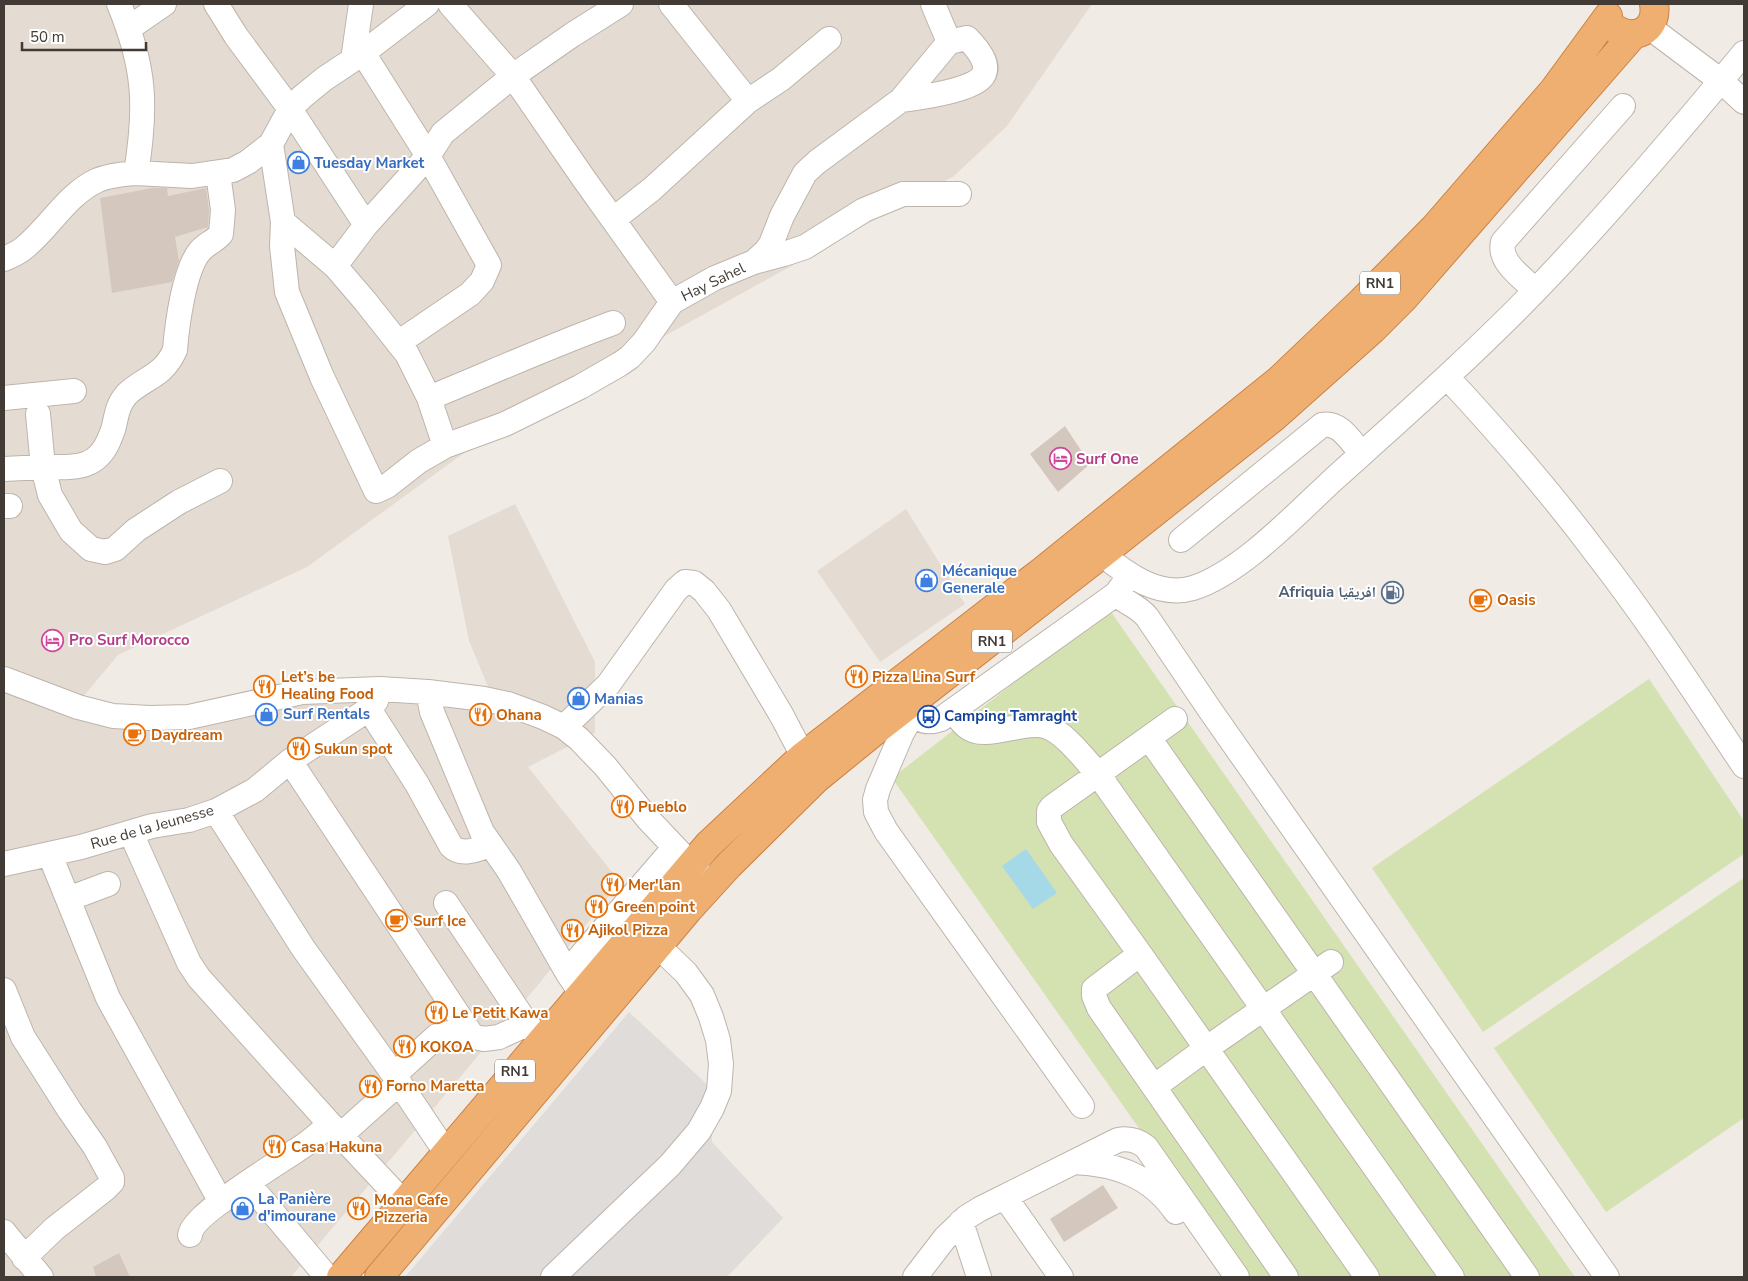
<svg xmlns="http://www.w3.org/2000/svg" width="1748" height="1281" font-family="'Nunito Sans','Noto Naskh Arabic',sans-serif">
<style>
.residential{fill:#e4dcd3}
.green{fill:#d4e1b1}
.parking{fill:#dfdcda}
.water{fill:#a6d9e8}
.building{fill:#d4c8be}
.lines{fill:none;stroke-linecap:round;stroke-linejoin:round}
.minor-casing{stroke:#beb4ab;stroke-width:26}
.highway-casing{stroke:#cd8142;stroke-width:30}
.minor{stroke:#fff;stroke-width:24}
.highway{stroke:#efaf71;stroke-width:28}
.labels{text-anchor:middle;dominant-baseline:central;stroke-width:4;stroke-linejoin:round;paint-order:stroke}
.shield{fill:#fff;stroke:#7b7672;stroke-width:1}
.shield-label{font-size:14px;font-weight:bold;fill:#423b35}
.shop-label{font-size:15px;font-weight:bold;fill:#366cbe;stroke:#fff;text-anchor:start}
.street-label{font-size:15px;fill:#423b35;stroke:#fff}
.hotel-label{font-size:15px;font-weight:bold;fill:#b23c85;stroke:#fff;text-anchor:start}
.service-label{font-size:15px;font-weight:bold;fill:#4e5e75;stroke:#fff;text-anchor:end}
.food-label{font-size:15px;font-weight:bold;fill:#c56008;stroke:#fff;text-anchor:start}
.transit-label{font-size:15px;font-weight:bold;fill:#164399;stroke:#fff;text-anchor:start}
</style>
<rect width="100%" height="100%" fill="#f0ebe5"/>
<path class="residential" d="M4,4H1092L1007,126L954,176L500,427L307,567L118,655L78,703L174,717L318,679L494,701L469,641L448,536L515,504L595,662V733L528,767L620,882L538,985L291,1277H4Z
M906,509L965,604L880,662L817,571Z"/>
<path class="green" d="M1109,609L1575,1277H1244L892,778Z
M1649,679L1744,821V854L1483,1032L1372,868Z
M1744,878V1118L1606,1212L1494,1048Z"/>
<path class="parking" d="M629,1012L712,1089V1142L783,1218L727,1277H405Z"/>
<path class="water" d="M1026,849L1057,893L1033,909L1002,866Z"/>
<path class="building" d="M152,188H167L168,196L206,188L209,210L208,227L175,237L179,261L172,282L112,293L100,198Z
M1065,426L1090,464L1058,492L1030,454Z
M1103,1185L1118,1208L1064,1242L1050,1219Z
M119,1253L130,1277H96L93,1267Z"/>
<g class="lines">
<defs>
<path id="minor" d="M216,4L236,36L290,109L366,225
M450,4L513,76L584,179L672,302L715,278L754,262L766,251L771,244L782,216L805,173L817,162L901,100L949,42L933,4
M671,4L748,101
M1649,27L1721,81L1744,102
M129,28L164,4
M363,53L428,156L443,133L513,76L572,35L621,4
M353,60L361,4
M901,100C919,98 968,91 981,78C993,66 976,47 967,38L949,42
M271,144L283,222
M136,173L192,176L233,170L248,162L271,144L290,109L302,97L324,79L363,53L427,4
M218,173L223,210L221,234C215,241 206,244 200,251C184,270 177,325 175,350C163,377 145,377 127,394C118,404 117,413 114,426C113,431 111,435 109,440C96,471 72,467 43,467L50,495L71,531L91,549L105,552L115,549L136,530L179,502L220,481
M614,219L652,189L748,101L781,79L829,39
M283,222L335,266L365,301L407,354L429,398L445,446L419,461L387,486L376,491L322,377L287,292L282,246Z
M4,259C11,256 18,253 24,248C50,227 67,194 98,180C110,175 124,174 136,173C147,106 145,67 119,4
M754,262L784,254L805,247L864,210L903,194H959
M335,266L366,225L428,156L489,265L482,281L470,294L398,343
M1535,290C1522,277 1498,262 1503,242L1623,106
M1447,377C1501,435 1552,494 1599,557C1651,624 1697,696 1744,766
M4,398L74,391
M429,398C490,373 550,346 613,323
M445,446L505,424L580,387L620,364L630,357L644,342L672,302
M4,469L43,467L38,414
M4,506H10
M1181,540L1322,425C1340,421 1351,442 1362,454
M1102,554C1127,575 1159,598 1193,588C1241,573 1297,513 1334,479C1403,417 1472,356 1536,290C1609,214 1677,134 1744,53
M1116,594C1126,603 1138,606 1147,617L1210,710L1607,1277
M4,679L78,707L113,716L150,718L189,717L302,692L380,689L428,692L484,699L508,704L543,717L564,727L579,739L605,766L648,819L704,878
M428,692L432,712L482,832L509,871L567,972
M903,702C915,717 922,726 941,719L1116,594L1126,581
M369,709L417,784L451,846C462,857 477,849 490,845
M953,711C957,715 961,722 966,726C986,743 1023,718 1048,727C1066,734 1085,760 1098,774L1452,1277
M913,714L902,733L878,789L875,800L876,812L886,831L1082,1106
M1175,719L1052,807L1049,811V822L1061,844L1140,954L1367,1277
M564,727L608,685L676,590L685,582L694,583L704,591L719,610L782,716L803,756
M1149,738L1527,1277
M290,761L473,1037
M216,811L303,948L394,1075L447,1154
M131,833L189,963L199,978L330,1124L404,1203
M50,855L108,998L221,1202
M4,864L81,847L152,826L189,820L216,811L255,790L290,761L369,709L376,701L380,689
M68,899L108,884
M446,903L527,1024
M1140,954L1094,989V996L1099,1008L1286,1277
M575,984L567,972L674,848
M4,990L23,1037L70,1111L95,1147L112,1178V1182L105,1189L54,1229L24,1258
M394,1075L437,1036L449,1033H457L484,1039L499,1037L527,1024L542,1040
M1154,1087L1207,1048L1331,962
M341,1135L399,1083
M1074,1162C1117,1164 1151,1176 1176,1212
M248,1183L327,1277
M1005,1197L1061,1277
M961,1222L979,1277
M4,1232L41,1277
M190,1235C192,1215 278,1163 297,1150C309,1143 320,1133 330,1124
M553,1277L670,1165L699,1131L712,1108L719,1091L721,1064L718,1040L711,1017L702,995L686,973L658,946
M915,1277L945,1238L967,1217L980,1209L1118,1140C1129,1138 1137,1140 1146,1147L1237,1277"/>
<path id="highway" d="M1617,30C1638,42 1658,27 1654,4
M341,1277L708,845L803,756L1041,572L1278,381L1361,302L1435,227L1553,91L1608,16
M379,1277L688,910L729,865L816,779L875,731L1102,554L1273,418L1373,329L1404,298L1634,34"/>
</defs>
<use href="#minor" class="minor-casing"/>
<use href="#highway" class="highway-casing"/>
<use href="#minor" class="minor"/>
<use href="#highway" class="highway"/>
</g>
<defs>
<symbol id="shop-ring" viewBox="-11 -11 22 22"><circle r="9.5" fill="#fff" stroke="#3f7fe0" stroke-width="1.5"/><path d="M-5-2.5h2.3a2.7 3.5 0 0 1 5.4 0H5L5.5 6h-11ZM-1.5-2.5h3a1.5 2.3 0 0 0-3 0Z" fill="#3f7fe0"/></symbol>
<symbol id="hotel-ring" viewBox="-11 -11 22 22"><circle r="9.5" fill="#fff" stroke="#d1479c" stroke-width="1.5"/><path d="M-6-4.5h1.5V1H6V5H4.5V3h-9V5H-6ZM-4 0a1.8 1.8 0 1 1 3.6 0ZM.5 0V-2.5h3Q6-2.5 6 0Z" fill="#d1479c"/></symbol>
<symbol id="fuel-ring" viewBox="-11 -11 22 22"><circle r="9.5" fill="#fff" stroke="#5c6f8a" stroke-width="1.5"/><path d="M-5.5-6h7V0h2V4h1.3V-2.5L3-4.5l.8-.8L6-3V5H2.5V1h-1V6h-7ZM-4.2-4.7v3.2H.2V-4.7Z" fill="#5c6f8a"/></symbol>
<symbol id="cafe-ring" viewBox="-11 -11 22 22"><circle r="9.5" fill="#fff" stroke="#e8710a" stroke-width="1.5"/><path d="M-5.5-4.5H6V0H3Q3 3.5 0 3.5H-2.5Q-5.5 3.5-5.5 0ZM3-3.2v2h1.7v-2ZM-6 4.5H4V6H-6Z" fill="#e8710a"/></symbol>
<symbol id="restaurant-ring" viewBox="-11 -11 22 22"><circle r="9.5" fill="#fff" stroke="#e8710a" stroke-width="1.5"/><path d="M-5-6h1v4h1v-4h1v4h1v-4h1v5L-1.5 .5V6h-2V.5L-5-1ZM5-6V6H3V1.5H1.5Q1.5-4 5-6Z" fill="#e8710a"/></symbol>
<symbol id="bus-ring" viewBox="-11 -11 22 22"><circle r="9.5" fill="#fff" stroke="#1a4fb4" stroke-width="1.5"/><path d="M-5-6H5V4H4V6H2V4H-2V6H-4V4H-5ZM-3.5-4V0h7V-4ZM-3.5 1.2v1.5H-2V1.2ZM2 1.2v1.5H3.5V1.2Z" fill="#1a4fb4"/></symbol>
</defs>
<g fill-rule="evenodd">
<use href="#shop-ring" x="286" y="150" width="25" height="25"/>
<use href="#hotel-ring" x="1048" y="446" width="25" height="25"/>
<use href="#shop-ring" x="914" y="568" width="25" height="25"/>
<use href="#fuel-ring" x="1380" y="580" width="25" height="25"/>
<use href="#cafe-ring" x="1468" y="588" width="25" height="25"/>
<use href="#hotel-ring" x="40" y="628" width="25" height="25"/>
<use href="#restaurant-ring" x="844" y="664" width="25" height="25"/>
<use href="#restaurant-ring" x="252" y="674" width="25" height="25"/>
<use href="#shop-ring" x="566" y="686" width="25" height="25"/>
<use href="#shop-ring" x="254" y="702" width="25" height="25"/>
<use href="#restaurant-ring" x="468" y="702" width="25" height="25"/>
<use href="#bus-ring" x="916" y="704" width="25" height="25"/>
<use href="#cafe-ring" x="122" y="722" width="25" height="25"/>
<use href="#restaurant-ring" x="286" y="736" width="25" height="25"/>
<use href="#restaurant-ring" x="610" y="794" width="25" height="25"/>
<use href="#restaurant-ring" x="600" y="872" width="25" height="25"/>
<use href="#restaurant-ring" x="584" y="894" width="25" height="25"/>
<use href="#cafe-ring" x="384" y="908" width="25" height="25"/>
<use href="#restaurant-ring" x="560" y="918" width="25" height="25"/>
<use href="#restaurant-ring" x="424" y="1000" width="25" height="25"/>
<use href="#restaurant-ring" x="392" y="1034" width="25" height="25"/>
<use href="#restaurant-ring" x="358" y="1074" width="25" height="25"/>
<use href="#restaurant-ring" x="262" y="1134" width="25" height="25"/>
<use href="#shop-ring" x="230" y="1196" width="25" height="25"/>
<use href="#restaurant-ring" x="346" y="1196" width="25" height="25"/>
</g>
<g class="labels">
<g class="shield">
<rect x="1360" y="271.5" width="40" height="23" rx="4"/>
<rect x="972" y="629.5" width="40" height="23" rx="4"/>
<rect x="495" y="1059.5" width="40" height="23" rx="4"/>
</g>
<g class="shield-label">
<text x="1380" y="283">RN1</text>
<text x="992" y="641">RN1</text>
<text x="515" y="1071">RN1</text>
</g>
<g class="shop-label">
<text x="314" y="163">Tuesday Market</text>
<text x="942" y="571">Mécanique<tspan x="942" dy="17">Generale</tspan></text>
<text x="594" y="699">Manias</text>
<text x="283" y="714">Surf Rentals</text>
<text x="258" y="1199">La Panière<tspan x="258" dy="17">d'imourane</tspan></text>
</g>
<g class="street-label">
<text transform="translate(713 282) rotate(-26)">Hay Sahel</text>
<text transform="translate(152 827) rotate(-16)">Rue de la Jeunesse</text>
</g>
<g class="hotel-label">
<text x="1076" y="459">Surf One</text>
<text x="69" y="640">Pro Surf Morocco</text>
</g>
<g class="service-label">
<text x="1376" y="592">Afriquia افريقيا</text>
</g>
<g class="food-label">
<text x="1497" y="600">Oasis</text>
<text x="281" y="677">Let’s be<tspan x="281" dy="17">Healing Food</tspan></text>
<text x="872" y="677">Pizza Lina Surf</text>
<text x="496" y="715">Ohana</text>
<text x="151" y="735">Daydream</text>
<text x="314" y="749">Sukun spot</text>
<text x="638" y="807">Pueblo</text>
<text x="628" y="885">Mer'lan</text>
<text x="613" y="907">Green point</text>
<text x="413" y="921">Surf Ice</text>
<text x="588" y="930">Ajikol Pizza</text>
<text x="452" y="1013">Le Petit Kawa</text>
<text x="420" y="1047">KOKOA</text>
<text x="386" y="1086">Forno Maretta</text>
<text x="291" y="1147">Casa Hakuna</text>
<text x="374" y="1200">Mona Cafe<tspan x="374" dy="17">Pizzeria</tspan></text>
</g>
<g class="transit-label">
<text x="944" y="716">Camping Tamraght</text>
</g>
</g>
<rect width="1748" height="1281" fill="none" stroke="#423b35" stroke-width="10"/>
<path d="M22 42v8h124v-8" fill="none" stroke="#423b35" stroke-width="2.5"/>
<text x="30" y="42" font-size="15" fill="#423b35" stroke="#ffffff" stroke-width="4" paint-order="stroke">50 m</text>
</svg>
